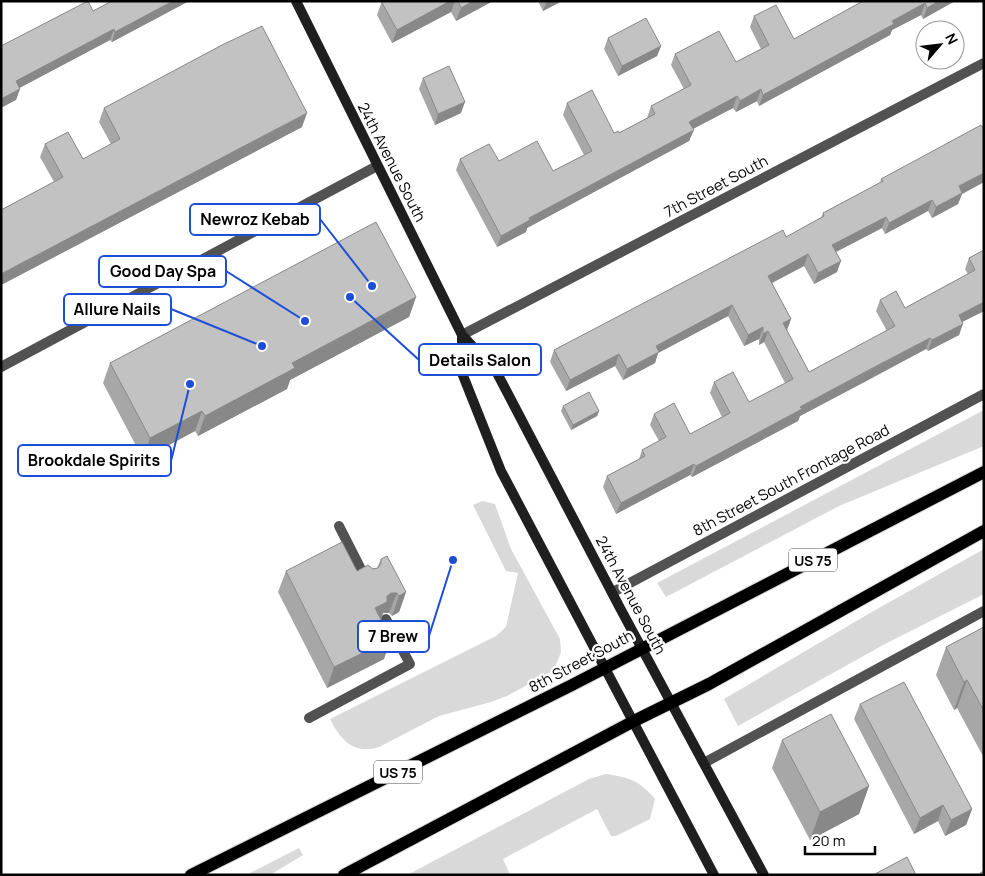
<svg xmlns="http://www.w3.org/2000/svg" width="985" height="876" font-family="Manrope,sans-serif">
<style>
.green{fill:#d9d9d9}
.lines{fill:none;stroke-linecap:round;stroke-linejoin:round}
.primary-casing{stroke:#dbdbdb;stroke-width:14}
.lane{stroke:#525252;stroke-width:10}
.street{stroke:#525252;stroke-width:10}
.secondary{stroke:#1f1f1f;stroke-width:10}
.primary{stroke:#000;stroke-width:12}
.wall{fill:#a7a7a7}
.shaded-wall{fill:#888}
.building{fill:#c2c2c2;stroke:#888}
.labels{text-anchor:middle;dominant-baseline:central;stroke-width:4.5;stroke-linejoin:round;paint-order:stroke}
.shield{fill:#fff;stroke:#4c4c4c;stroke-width:1}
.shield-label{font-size:14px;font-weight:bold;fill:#000}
.street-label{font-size:15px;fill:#000;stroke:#fff}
.leader{fill:none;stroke:#1d4ed8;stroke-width:2}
.callout-dot{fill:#1d4ed8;stroke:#fff;stroke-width:2}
.callout{fill:#fff;stroke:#1d4ed8;stroke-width:2}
.callout-label{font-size:16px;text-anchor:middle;font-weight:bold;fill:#000}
</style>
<rect width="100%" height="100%" fill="#fff"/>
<path class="green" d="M984,410V446L839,506L666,597L657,583Z
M482,501L495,504L511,549L560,639L561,652L554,670L507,696L491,702L439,716L379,747C353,755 341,740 330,719L496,636L506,627L518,573L506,571L473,505Z
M984,549V594L885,644L738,726L724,699L870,613Z
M606,774C629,777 640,781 655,799L650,819L616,836H611L597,809L503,859L510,875H407L589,779Z
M299,848L303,855L270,875H246Z"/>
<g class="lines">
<defs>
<path id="primary" d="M191,875L572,685L984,472
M344,875L634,721L709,684L984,531"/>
</defs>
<use href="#primary" class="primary-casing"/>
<path class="lane" d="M339,526L367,581
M309,718L410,664L386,619"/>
<path class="street" d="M462,335L984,63
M1,367L377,166
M613,592L984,394
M704,763L984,611"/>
<path class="secondary" d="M296,1L462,335L497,373L620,608L764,875
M462,335V373L501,471L714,875"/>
<use href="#primary" class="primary"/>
</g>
<path class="wall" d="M189,1L112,42L110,40L19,88L16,100L1,46Z
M382,1H493L456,21L451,12L392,43L377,15Z
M538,1H562L543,11Z
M863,1H955L923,19L921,15L892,30L890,35L759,106L757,101L736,112L733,108L693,129L689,141L527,228L526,232L497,247L456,170L460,159L499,161L553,171L584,155L563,115L567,103L614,133H619L647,118L651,106L684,89L671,65L675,54L736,62L761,49L750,27L754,16L794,39Z
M608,38L661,46L657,56L618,76L604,49Z
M423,78L461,113L435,125L419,89Z
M104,108L302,127L1,285V210L54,182L40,157L45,144L83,159L111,144L99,122Z
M984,130V182L962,194L958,204L932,218L928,211L885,234L882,228L836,252L837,272L814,284L804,266L772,283L791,319L787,330L809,372L887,331L876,311L880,300L905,308L968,274L965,269L969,258L984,250V311L962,322L959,335L928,351L926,349L863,383L800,416L798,421L692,477L690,475L616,514L603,487L607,476L639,459L642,450L659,441L650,425L654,414L690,434L722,417L710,393L714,382L749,402L785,383L764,342L759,345V339L744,346L728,316L658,353L655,363L623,380L615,366L566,391L550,362L554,350L786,237L821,218L823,213L880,183L881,179Z
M416,297L409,317L290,380L287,389L198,436L195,431L143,459L103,383L110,363Z
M563,406L599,411L597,416L571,430L561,411Z
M381,559L406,592L399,612L392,616L389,613H383L381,619L384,659L327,688L278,592L286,571H357L377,568Z
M984,627V758L957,708L954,710L936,675L946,647Z
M860,704L972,809L966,825L945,836L938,821L914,834L854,719Z
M782,740L869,786L859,814L810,840L772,768Z"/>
<path class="shaded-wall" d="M173,1H189L112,42L115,32Z
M450,1H455L451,12L392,43L397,30Z
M473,1H493L456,21L461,8Z
M547,1H562L543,11Z
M939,1H955L923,19L927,8Z
M925,3L921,15L892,30L890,35L759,106L763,95L892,21Z
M114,29L110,40L12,92L16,81Z
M661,46L657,56L618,76L622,66Z
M20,89L16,100L1,108V99Z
M761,89L757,101L736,112L740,101Z
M737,96L733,108L685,133L689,122Z
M465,102L461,113L435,125L438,114Z
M307,113L302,127L1,285V274Z
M694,130L689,141L527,228L526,232L497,247L501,236L529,218Z
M984,173V182L962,194L958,204L932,218L936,207L959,186Z
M932,200L928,211L885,234L889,223Z
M886,217L882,228L828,256L832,245Z
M808,254L804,266L764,287L768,276Z
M841,261L837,272L814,284L818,273Z
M416,297L409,317L290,380L287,389L198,436L205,416L292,363Z
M984,302V311L954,326L959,315Z
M732,305L728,316L658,353L655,363L623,380L627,369L656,346Z
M791,319L787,330L783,323Z
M963,324L959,335L928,351L932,340Z
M763,327L759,339L744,346L748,335Z
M768,331L764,342L759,345L763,334Z
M930,338L926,349L800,416L798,421L692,477L696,466L800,407Z
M619,354L615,366L566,391L570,380Z
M202,411L195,431L143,459L150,438Z
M599,411L597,416L571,430L573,425Z
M694,464L690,475L616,514L621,503Z
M406,592L399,612L392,616L399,596Z
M391,593H397L389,613H383L380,622L375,608Z
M391,639L384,659L327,688L334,667Z
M967,680L957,708L954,710L964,682Z
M869,786L859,814L810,840L820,812Z
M943,805L938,821L914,834L920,818Z
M972,809L966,825L945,836L951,820Z"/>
<path class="building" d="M88,1L93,11L112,1H173L115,32L114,29L16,81L20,89L1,99V46Z
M381,1H450L397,30Z
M458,1H473L461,8Z
M863,1H939L927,8L925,3L892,21L894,24L763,95L761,89L740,101L737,96L689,122L694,130L529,218L530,220L501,236L460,159L489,144L499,161L537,141L553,171L592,151L567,103L592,90L614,133L618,131L619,133L655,114L651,106L691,85L675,54L719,31L736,62L769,45L754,16L776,5L794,39Z
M646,18L661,46L622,66L608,38Z
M262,26L307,113L1,274V210L63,177L45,144L68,132L83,159L120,139L104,108L222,45Z
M449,66L465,102L438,114L423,78Z
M981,125L984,130V173L959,186L962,193L936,207L932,200L889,223L886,217L832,245L841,261L818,273L808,254L768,276L791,319L783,323L809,372L895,326L880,300L896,291L905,308L975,270L969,258L984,250V302L959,315L963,324L932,340L930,338L867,371L800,407L802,409L696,466L694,464L621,503L607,476L645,456L642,450L666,437L654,414L674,403L690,434L730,413L714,382L733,372L749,402L793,379L768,331L763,334V327L748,335L732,305L656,346L659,352L627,369L619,354L570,380L554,350L783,230L786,237L824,216L823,213L883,181L881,179Z
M376,222L416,297L292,363L295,368L205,416L202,411L150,438L110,363Z
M589,392L599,411L573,425L563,406Z
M342,542L357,571L368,565L373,569L378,568L381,563V559L387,556L406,592L399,596L397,593H391L387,596V602L375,608L391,639L334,667L286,571Z
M984,627V711L967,680L964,682L946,647Z
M904,682L972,809L951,820L943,805L920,818L860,704Z
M831,714L869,786L820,812L782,740Z
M907,857L916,875H873Z
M984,871V875H981L980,873Z"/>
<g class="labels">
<g class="shield">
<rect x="789" y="548.5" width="48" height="23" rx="4"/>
<rect x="374" y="760.5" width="48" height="23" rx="4"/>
</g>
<g class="shield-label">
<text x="813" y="560">US 75</text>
<text x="398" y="772">US 75</text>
</g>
<g class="street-label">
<text transform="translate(392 162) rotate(63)">24th Avenue South</text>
<text transform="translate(716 186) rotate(-28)">7th Street South</text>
<text transform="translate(791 480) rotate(-28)">8th Street South Frontage Road</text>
<text transform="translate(631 595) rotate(62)">24th Avenue South</text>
<text transform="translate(581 661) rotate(-28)">8th Street South</text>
</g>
</g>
<path class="leader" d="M372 286L320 219M305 321L226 271M262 346L171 309M350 297L419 360M190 384L171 461M453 560L429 636"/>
<g class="callout-dot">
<circle cx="372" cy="286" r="5"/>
<circle cx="305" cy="321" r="5"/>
<circle cx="262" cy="346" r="5"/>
<circle cx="350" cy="297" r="5"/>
<circle cx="190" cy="384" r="5"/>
<circle cx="453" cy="560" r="5"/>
</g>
<g class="callout">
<rect x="190" y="204" width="130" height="31" rx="5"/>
<rect x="99" y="256" width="127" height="31" rx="5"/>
<rect x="64" y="294" width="107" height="31" rx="5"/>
<rect x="419" y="344" width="122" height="31" rx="5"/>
<rect x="18" y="445" width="153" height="31" rx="5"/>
<rect x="358" y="621" width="71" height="31" rx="5"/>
</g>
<g class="callout-label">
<text x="255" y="225">Newroz Kebab</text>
<text x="163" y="277">Good Day Spa</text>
<text x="117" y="315">Allure Nails</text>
<text x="480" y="366">Details Salon</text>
<text x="94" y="466">Brookdale Spirits</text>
<text x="393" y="642">7 Brew</text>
</g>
<rect width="985" height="876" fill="none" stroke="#000000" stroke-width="5"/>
<g transform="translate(940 45) rotate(62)"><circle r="24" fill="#ffffff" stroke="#999999"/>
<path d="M0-4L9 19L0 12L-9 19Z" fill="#000000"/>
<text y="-8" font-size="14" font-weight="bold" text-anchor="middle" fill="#000000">N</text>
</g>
<path d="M805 846v8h70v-8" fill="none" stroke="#000000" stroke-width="2.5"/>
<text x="812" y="846" font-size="15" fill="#000000" stroke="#ffffff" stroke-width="4" paint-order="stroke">20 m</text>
</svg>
